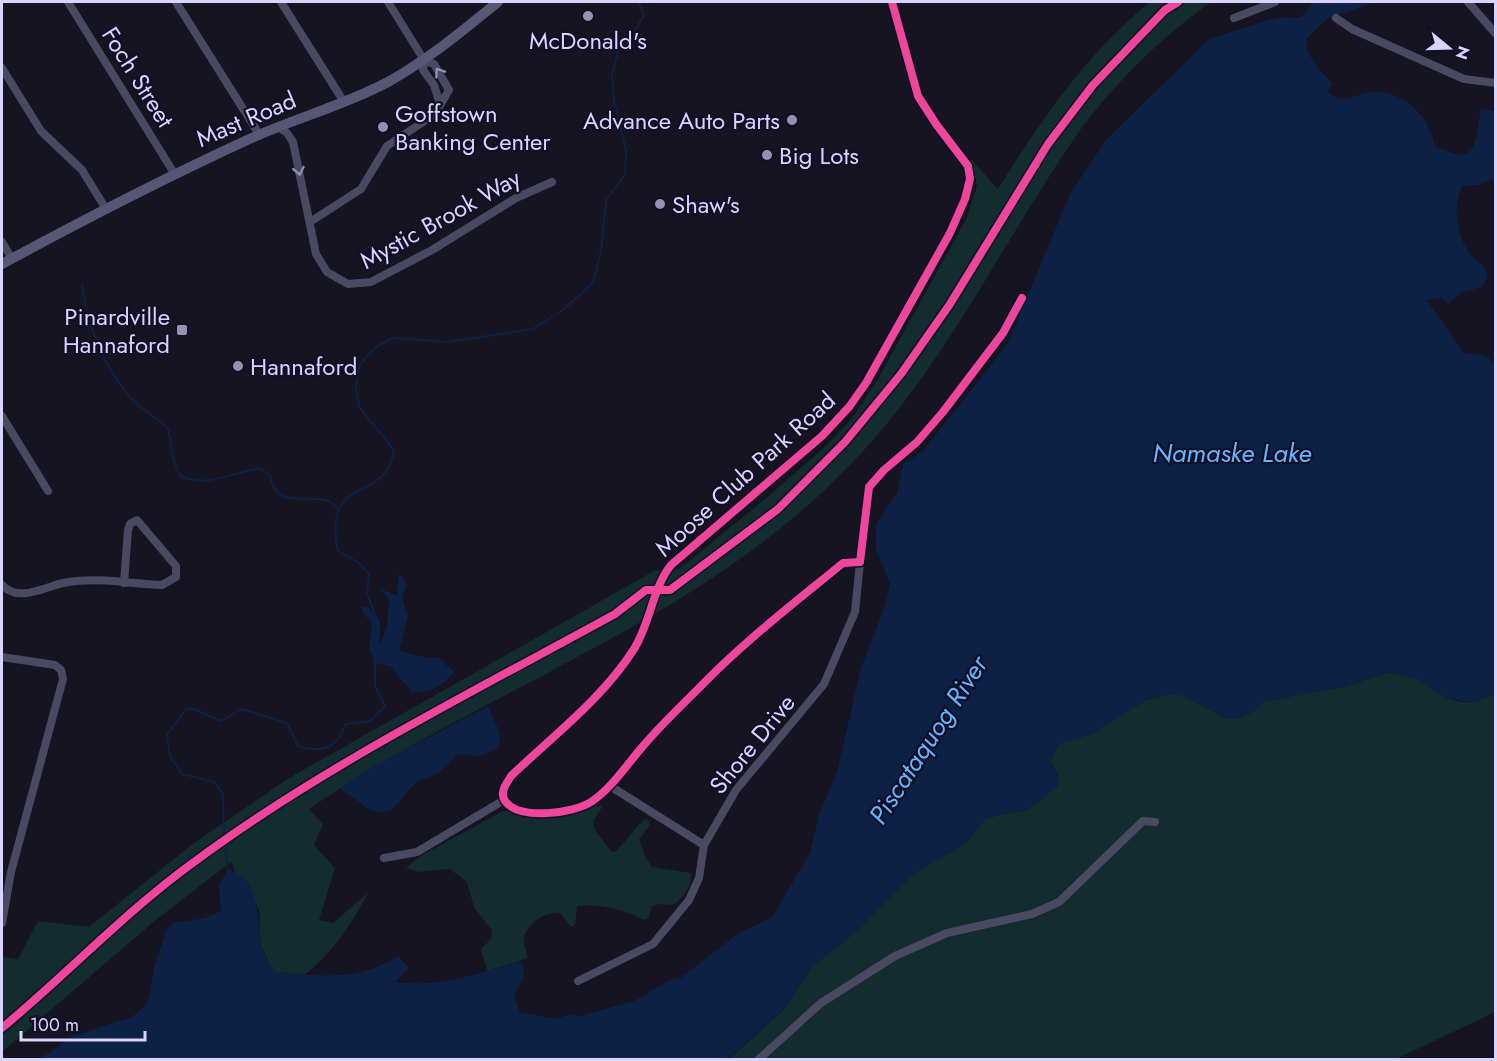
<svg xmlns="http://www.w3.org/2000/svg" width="1497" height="1061" font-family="Jost,sans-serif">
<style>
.green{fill:#132c2d}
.water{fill:#0d2144}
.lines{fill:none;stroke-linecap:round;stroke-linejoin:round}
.stream{stroke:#0d2144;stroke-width:2}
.street{stroke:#4a4962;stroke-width:8}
.secondary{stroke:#575674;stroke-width:10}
.cycleway-casing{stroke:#130f26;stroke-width:11}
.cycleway{stroke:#ed469a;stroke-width:8}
.oneway{stroke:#928eb0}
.poi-dot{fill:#9591b1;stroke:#130f26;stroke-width:2}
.labels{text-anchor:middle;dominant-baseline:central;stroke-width:4.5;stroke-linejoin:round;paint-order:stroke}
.poi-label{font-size:24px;fill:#d9d4ff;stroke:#130f26;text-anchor:start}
.street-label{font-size:24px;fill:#d9d4ff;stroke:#130f26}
.water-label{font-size:26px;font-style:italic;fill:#62b6ff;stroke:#130f26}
</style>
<rect width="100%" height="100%" fill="#161421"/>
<path class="green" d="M1150,2H1211C1166,34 1125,73 1090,117C1066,148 1046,182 1025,215C972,301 922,391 851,464C700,622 486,688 309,809L323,824L314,845L335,868L319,920L333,923L369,892C351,924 334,952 304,975L276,972L270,967L259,939L260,914L248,883L235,872L231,862L157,919L2,1052V957L18,959L38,921L89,927L194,843L289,778L654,571L679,569L764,500L827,445L853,417L879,377L967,217L977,185L971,159L998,189C1041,120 1086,54 1150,2Z
M1389,672C1398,674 1409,675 1417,679C1447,695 1460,715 1495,692V1012L1394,1060H728L785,1008L813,966L859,929L916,871L955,850L969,839L986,818L1026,810L1057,787L1058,775L1050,761L1059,744L1146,700L1164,695H1182L1226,718L1236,719L1254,711L1264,701L1343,687Z
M595,806H603L593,821L595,830L611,851L615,852C627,842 634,827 646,818L649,821L650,825L639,839L645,856L652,867L691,873C692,886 684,898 673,905L660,904L652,906L648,919L643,920C632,911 590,901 577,907L575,925L571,927L560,913C545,911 526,924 524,939C523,945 527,952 528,958L487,971L481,949L491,939L492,931L474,907L467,882L450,869L418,872L406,868L419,857L503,811C512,810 516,815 525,816C548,821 575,817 595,806Z"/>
<path class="water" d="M1314,2H1375L1327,19L1306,39C1305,56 1322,71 1332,84L1328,92C1344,107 1357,92 1375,92C1408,92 1429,118 1435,146C1480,168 1474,143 1481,109L1495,111V178L1479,185L1462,186C1451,206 1458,239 1471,255C1476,261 1485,265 1487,273C1488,278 1484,283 1482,287L1463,292L1448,304L1441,298L1427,300L1464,353L1485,355L1495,364V692L1475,703L1446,698L1417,679L1389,672L1343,687L1264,701L1254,711L1236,719L1226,718L1182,695H1164L1146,700L1093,734L1059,744L1050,761L1060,782L1057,787L1026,810L986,818L969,839L955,850L916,872L859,929L813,966L785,1008L728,1059L39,1060L72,1036L132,1017L144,1007L149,997L154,968L167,929L173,923L205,918L221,911L219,886L228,869C275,886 245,945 276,972C321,976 358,982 398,956L409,968L395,982C439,988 478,974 520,961C529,976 520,982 514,995L520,1012L555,1019L572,1014L577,1017L634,1001L675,977L679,979L739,933L772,917L810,853L819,815L837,772L861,668L885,606L890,584L876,549V524L897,493L903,464L924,450L1008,343L1070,194L1106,140L1209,39L1262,22L1281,17L1300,18Z
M399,573L407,584L402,597L408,616L399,651L428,658L438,657L454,672C442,686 431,693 412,692L390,666L377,664L369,649L372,622L364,615L362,607H368L380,620V645L387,626L389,599L379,588L397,596Z
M488,706L500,733L499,748L479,756L459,754L437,774L416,782L392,810L381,813L367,808L340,788L365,771Z"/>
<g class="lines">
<path class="stream" d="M82,285C87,326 104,368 132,399C142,410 157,418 168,428L174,461L180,476C206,488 232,473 259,468L270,475C277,517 317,486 337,507
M376,616L367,594L369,574L359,563L338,551C322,471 385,507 394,450L359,407L356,386L360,364L376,347L393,338L448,342L533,329L564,309L593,283L601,251L606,201L625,174L626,150L614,101L612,76L619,47L635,31L644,15L638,2
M224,836L223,794L214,782L182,774L170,756L167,735L186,709H194L221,721L242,709L287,723L298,746C325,754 336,748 346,724L370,721L385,706L375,686V657
M225,846L228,870"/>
<path class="street" d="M68,2L174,173
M176,2L259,134
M281,2L344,102
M388,2L424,60
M892,2L918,96L936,124L968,166L970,179L965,199L950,233L866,383L849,407L822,436L671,565C652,589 651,622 634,649C603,698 553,736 511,776C507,783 499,792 505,801C519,821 574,813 591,802C613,787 627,764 644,745C661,725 680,707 698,689C742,643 793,604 843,563L860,562L869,487L884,470L917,442L943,412L1003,333L1022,298
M1468,2L1496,34
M1234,18L1275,2
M1336,18L1352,29L1464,79L1496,83
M424,60L423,70L434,85L440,104
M2,68L41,131L82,170L106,209
M278,127L287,133L293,142L316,254L327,272L348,284L371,282L432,250L516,198L552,182
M310,222L361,189L387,146L435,114L449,90L434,64L424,60
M2,242L12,259
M2,416L48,491
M2,585C21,604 46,585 68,582C98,577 132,584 162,585L176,577V566L137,520L130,524L128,530L124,583
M2,657L55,665L61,670L63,679L11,872L2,923
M610,786L704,845
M384,858L417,852L504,800
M578,981L653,944L689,900L699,878L704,845L736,790L824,684L855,612L860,562
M758,1060L821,1003L895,956L947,933L1032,914L1059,902L1143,821L1155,822"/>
<path class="secondary" d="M2,264C81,221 163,179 245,141C292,119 343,106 388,82C428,60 463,30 498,2"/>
<defs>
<path id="cycleway" d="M892,2L918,96L936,124L968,166L970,179L965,199L950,233L866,383L849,407L822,436L671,565C652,589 651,622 634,649C603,698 553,736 511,776C507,783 499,792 505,801C519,821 574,813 591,802C613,787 627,764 644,745C661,725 680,707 698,689C742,643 793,604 843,563L860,562L869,487L884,470L917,442L943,412L1003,333L1022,298
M2,1028C67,974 125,912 194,862C325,765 473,692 615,614L646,590H670L778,509L845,442L901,374L950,304L1048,144L1093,85L1165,10L1178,2"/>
</defs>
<use href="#cycleway" class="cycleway-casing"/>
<use href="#cycleway" class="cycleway"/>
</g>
<defs><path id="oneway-chevron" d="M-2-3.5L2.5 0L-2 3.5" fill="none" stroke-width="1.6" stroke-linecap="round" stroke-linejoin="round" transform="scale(1.5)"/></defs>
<g class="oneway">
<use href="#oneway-chevron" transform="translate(439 72) rotate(-124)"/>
<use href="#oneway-chevron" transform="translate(299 171) rotate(79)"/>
</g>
<g class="poi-dot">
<circle cx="588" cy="16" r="6"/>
<circle cx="792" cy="120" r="6"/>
<circle cx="383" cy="127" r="6"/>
<circle cx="767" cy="155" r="6"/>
<circle cx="660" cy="204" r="6"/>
<rect x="176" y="324" width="12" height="12" rx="3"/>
<circle cx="238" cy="366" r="6"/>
</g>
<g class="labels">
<g class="poi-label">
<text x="588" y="40" text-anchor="middle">McDonald's</text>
<text x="395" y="113">Goffstown<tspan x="395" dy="28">Banking Center</tspan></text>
<text x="780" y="120" text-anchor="end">Advance Auto Parts</text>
<text x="779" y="155">Big Lots</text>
<text x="672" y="204">Shaw's</text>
<text x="170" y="316" text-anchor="end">Pinardville<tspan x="170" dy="28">Hannaford</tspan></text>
<text x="250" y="366">Hannaford</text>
</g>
<g class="street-label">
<text transform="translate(138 77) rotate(58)">Foch Street</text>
<text transform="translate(246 119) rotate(-23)">Mast Road</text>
<text transform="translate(440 219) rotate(-29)">Mystic Brook Way</text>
<text transform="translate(745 474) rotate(-42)">Moose Club Park Road</text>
<text transform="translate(752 744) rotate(-51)">Shore Drive</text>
</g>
<g class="water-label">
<text x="1232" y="453">Namaske Lake</text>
<text transform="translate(928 740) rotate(-57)">Piscataquog River</text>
</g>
</g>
<rect width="1497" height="1061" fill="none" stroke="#d9d4ff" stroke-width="6"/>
<g transform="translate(1449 48) rotate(109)" stroke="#130f26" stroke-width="4.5" paint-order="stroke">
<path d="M0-4.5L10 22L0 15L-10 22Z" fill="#d9d4ff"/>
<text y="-9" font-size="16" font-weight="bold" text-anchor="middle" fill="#d9d4ff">N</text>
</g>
<path d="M21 1031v9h124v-9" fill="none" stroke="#d9d4ff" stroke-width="3"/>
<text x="30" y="1031" font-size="18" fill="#d9d4ff" stroke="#130f26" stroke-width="4.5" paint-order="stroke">100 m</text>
</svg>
